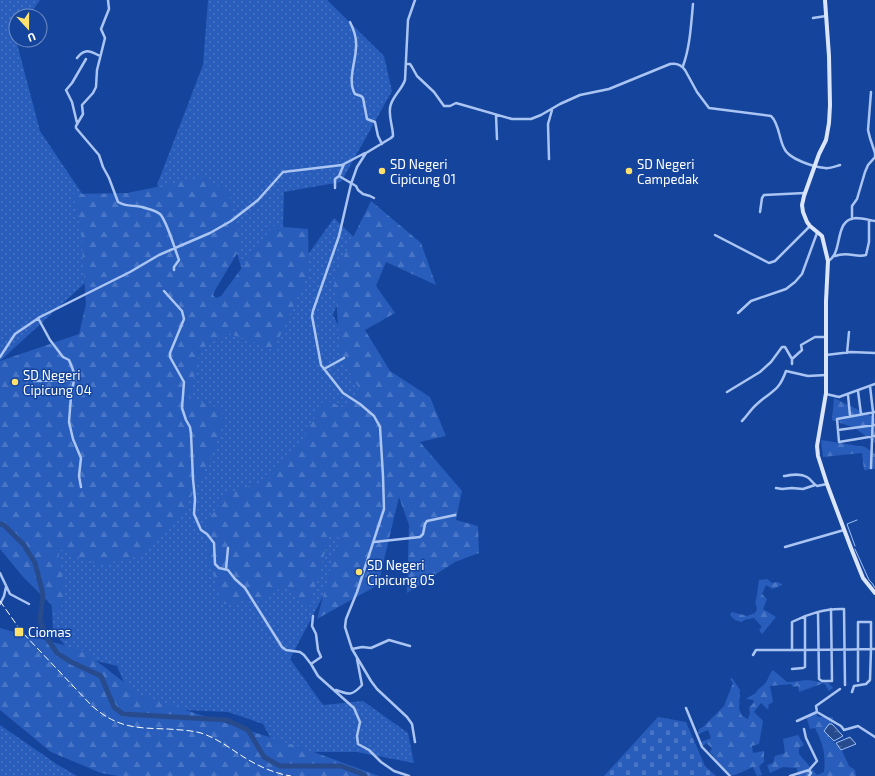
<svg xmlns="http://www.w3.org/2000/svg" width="875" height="776" font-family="'Exo 2',sans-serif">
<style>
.grass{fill:url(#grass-dots)}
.forest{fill:url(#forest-firs)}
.cemetery{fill:url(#cemetery-stones)}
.water{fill:url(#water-ripples);stroke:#9ebff6}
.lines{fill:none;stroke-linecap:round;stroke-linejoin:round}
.stream{stroke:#9ebff6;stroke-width:1}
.river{stroke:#284b8e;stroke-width:5}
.minor{stroke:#abc5f3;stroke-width:2.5}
.secondary{stroke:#dbe6fd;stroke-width:4}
.rail{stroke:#fff;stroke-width:1;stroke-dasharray:7 3;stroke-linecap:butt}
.poi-dot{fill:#ffe26e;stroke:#15449d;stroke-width:1.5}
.labels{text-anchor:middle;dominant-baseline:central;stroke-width:3;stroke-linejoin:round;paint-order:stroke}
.poi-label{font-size:13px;fill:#fff;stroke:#15449d;text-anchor:start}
</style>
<defs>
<pattern id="grass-dots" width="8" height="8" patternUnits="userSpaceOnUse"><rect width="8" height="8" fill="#285dbb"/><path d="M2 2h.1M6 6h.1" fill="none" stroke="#4875c5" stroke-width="1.8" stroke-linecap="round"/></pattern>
<pattern id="forest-firs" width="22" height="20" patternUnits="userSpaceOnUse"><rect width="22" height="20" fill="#285dbb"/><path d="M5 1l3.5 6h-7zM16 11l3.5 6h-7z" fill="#4875c5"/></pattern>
<pattern id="cemetery-stones" width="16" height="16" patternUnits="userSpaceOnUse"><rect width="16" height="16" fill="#285dbb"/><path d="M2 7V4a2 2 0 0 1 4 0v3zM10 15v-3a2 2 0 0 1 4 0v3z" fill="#4875c5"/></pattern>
<pattern id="water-ripples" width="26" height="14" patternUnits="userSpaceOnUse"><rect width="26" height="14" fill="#284b8e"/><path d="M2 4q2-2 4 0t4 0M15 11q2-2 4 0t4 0" fill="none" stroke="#48669f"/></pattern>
</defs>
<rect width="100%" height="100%" fill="#15449d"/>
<path class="grass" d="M0,0H40L29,16H16L15,36L40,131L83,195L97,272L0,361Z
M208,0H327L384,56L392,91L341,182L284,192L283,225L253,309L233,239L157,185L203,65Z
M334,218L359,242L333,315L367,382L328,526L347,533L323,596L290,659L323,705L363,701L408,733L414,763L357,752H278L263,724L228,712L162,709L129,695L117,666L73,655L53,631L49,552L69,543L177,392L212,328L302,263Z
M0,725L58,765L77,776H0Z"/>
<path class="forest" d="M206,177L229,194L242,245L214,292L213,295L216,298L221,296L273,226L308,229L309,273L274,349L227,333L200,350L189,399L220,408L224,419L212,455L182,515L140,556L99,565L57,548L65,590L60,613L24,578L0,549V361L79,334L86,304L81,233L73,194L127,193Z
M371,201L421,243L436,285L386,262L376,286L395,313L365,330L390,371L430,397L446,436L420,442L462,491L456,520L478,526L479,553L455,562L407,593L409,525L399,497L378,585L317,619L339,537L330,534L309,609L286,584L266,598L223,604L209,561L205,525L226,494L268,480L303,440L324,399L346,409L359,388L341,359L334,276Z
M834,398L875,418V443L855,428L832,420Z
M821,440L865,447L875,454V469L864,470L862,453L823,457Z
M767,579L772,583L777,582L782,584V585L773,589L766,585L762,594L767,599L763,609L776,617L762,634L759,630L762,627L754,618L744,620L742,622C736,621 732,619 730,614L732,612L747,616L755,613L757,609L755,602L756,601L759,580Z
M0,628L82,650L142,696L300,747L379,776H118L101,773L51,752L0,710Z
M773,670L787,682C800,682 805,678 819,682C827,683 827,680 833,688L829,691L824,683L799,692L798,686L793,687L791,684L770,686L773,702L768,705L769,708L767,709L761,703L754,712L763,721L759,744L752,746L753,753L764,751V762L759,766L762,775L757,776L753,767L735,775L730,776L710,752L712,748L706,743L703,746L701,742L711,738L708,730L698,734L699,729L703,727L724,706L733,683L730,679L732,678L740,690L739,709L742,716L748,719L750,713L749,708L754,702L753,700L747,699V698L756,693C758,688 763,687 766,682C769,678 769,674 773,670Z
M815,711L818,717H833L832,724H829L824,731L842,751L849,766L855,770L856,776H798L797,768L783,767L770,773L767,765L773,763L775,756L785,753L783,739L798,735L804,745L799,748V754L817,775L824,772C826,753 823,744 815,728L810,729L806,716Z"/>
<path class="cemetery" d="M658,717L686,722L705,766L716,776H604Z"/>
<path class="water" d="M829,724H832L843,736L834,741L824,731Z
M850,737L856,744L841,750L836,743Z"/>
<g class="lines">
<path class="stream" d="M855,546L847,524L857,520
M855,549L869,580L872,583L875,588"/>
<path class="river" d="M0,524L4,525L24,545L35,563L43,594L40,620L45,635L57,653L71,662L101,676L114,707L123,714L227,720L248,730L264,757L280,766H341L360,773L365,776"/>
<path class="minor" d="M108,0L109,9L101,29L105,38L97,70L96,87L93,93L82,105L83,114L76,126V128L99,155L103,167L109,178L118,202C126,207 134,205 142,207C148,209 155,210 160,214C167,221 175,250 179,260L174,267V270
M415,0L408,20L405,80C402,89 394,95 391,104C387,113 393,126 393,136L391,138L366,153L357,167L351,184L339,236L313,311L312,316L321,365L343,393L360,404L374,416L380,427L383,476L384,509L357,592L346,619L345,627L352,649L371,681L377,689L407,717L412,724L415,742
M813,18L826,16
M350,22C354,30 357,38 356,47C356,61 347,81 355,94L361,96L363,98L367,119L375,122L378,136L382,144
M77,58C85,48 90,51 100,56
M407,64H410L412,67L417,76L434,92L444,106H450L456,103L512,119H531L541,115L560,104L580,95L609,89L670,64C676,63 681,64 685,70L697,92L709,108L771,116C779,123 779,139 784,148C788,159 814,167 825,168C830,169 836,166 840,165
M683,66C690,47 691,25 693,4
M496,115L497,139
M77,123L72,102L66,90L72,83L86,59
M549,159L548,124L552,110
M339,176L356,186L358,190L363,194L370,196L374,198
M335,188V179L339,176L344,164
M760,212L762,198L764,195L805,193
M852,219V206L857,199L865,172L868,165L875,157V153L870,138L868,130L871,92
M715,235L769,263L775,261L810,226
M835,256C848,251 856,258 866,255L869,242V220
M828,261C844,253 833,219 856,218C862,218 869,220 875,221
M164,291L182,311L184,319L170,353V357L184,382L182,408L186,420L190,427L191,434L193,479L195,499L194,514L201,530L207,534L214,543L215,564L219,568L228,570L235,579L245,588L282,647L286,650L300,652L304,655L311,664L318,676L354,708L360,722L357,736L358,744L369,750L381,762L394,771L409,776
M738,313L751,301L786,289L795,282L802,274L817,233
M38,318L50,340L63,357L69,360L75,375L71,396L69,422L73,439L81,458L79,476L81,487
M847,353L849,332
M826,355L851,352L875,353
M0,357L15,334L40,317L130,272L159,255L210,233L231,221L258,200L283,172L342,165L365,153
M792,364V359L802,350L801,345L815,337H826
M324,369L344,358
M34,381L75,380
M870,386L873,412L871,468
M858,391L861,414
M727,392L760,372L771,362L782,347H785L792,359
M826,394L839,397L875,384
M848,395L850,416
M875,412L837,419L839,442L875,436
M742,421C747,416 751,409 757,404C772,390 778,393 786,371L808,376L826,375
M838,430L875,425
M784,476C791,475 800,473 807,477C811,479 813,484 817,486L827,484
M776,488L782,489L792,488L803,489L815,485
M374,542L420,537L423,534L425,524L427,521L455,515
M785,547L844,530
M226,569L228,548
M0,573L10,594L29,604
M0,604L4,596L6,587
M818,612L819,679L822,681H832L831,609
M352,649L362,647L371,648L389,640L410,646
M792,650V622C807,614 827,608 844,609L845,685
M753,655L756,650H765C800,650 836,650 871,649V622H858V681
M311,664L321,657L318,650L316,634L312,626L313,616
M792,669L803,668L805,667V617
M336,690C349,695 352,696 362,685L357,659
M852,692L854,686L866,684L870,680L871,649H875
M686,708L702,747L730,776
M817,712L816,706L840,689
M797,721L817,712L841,726L844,730L858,726L875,737
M804,729L806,738L817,761L809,770
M790,776L809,770L811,773L809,776"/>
<path class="secondary" d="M825,0L829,56L830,105L829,123L826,140L819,154L804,196L802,205L803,212L807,222L810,226L822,236L828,261L826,301V393L817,446L818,456L827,484L851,548L863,578L875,593"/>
<path class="rail" d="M0,601L21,631L92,706C118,728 135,728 168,729C179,730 190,730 201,733C222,740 235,753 254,763C265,769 278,774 291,776"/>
</g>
<g class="poi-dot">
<circle cx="382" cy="171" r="4"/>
<circle cx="629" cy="171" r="4"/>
<circle cx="15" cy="382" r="4"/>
<circle cx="359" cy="572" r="4"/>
<rect x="14" y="627" width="10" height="10" rx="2"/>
</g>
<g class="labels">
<g class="poi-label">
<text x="390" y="164">SD Negeri<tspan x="390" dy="15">Cipicung 01</tspan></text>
<text x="637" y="164">SD Negeri<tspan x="637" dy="15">Campedak</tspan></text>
<text x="23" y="375">SD Negeri<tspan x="23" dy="15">Cipicung 04</tspan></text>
<text x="367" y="565">SD Negeri<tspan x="367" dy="15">Cipicung 05</tspan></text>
<text x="28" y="632">Ciomas</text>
</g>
</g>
<g transform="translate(28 28) rotate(159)"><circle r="19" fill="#15449d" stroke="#738fc4"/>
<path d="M0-3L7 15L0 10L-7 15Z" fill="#ffe26e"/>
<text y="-6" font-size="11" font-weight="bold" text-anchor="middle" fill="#ffffff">U</text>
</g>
</svg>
